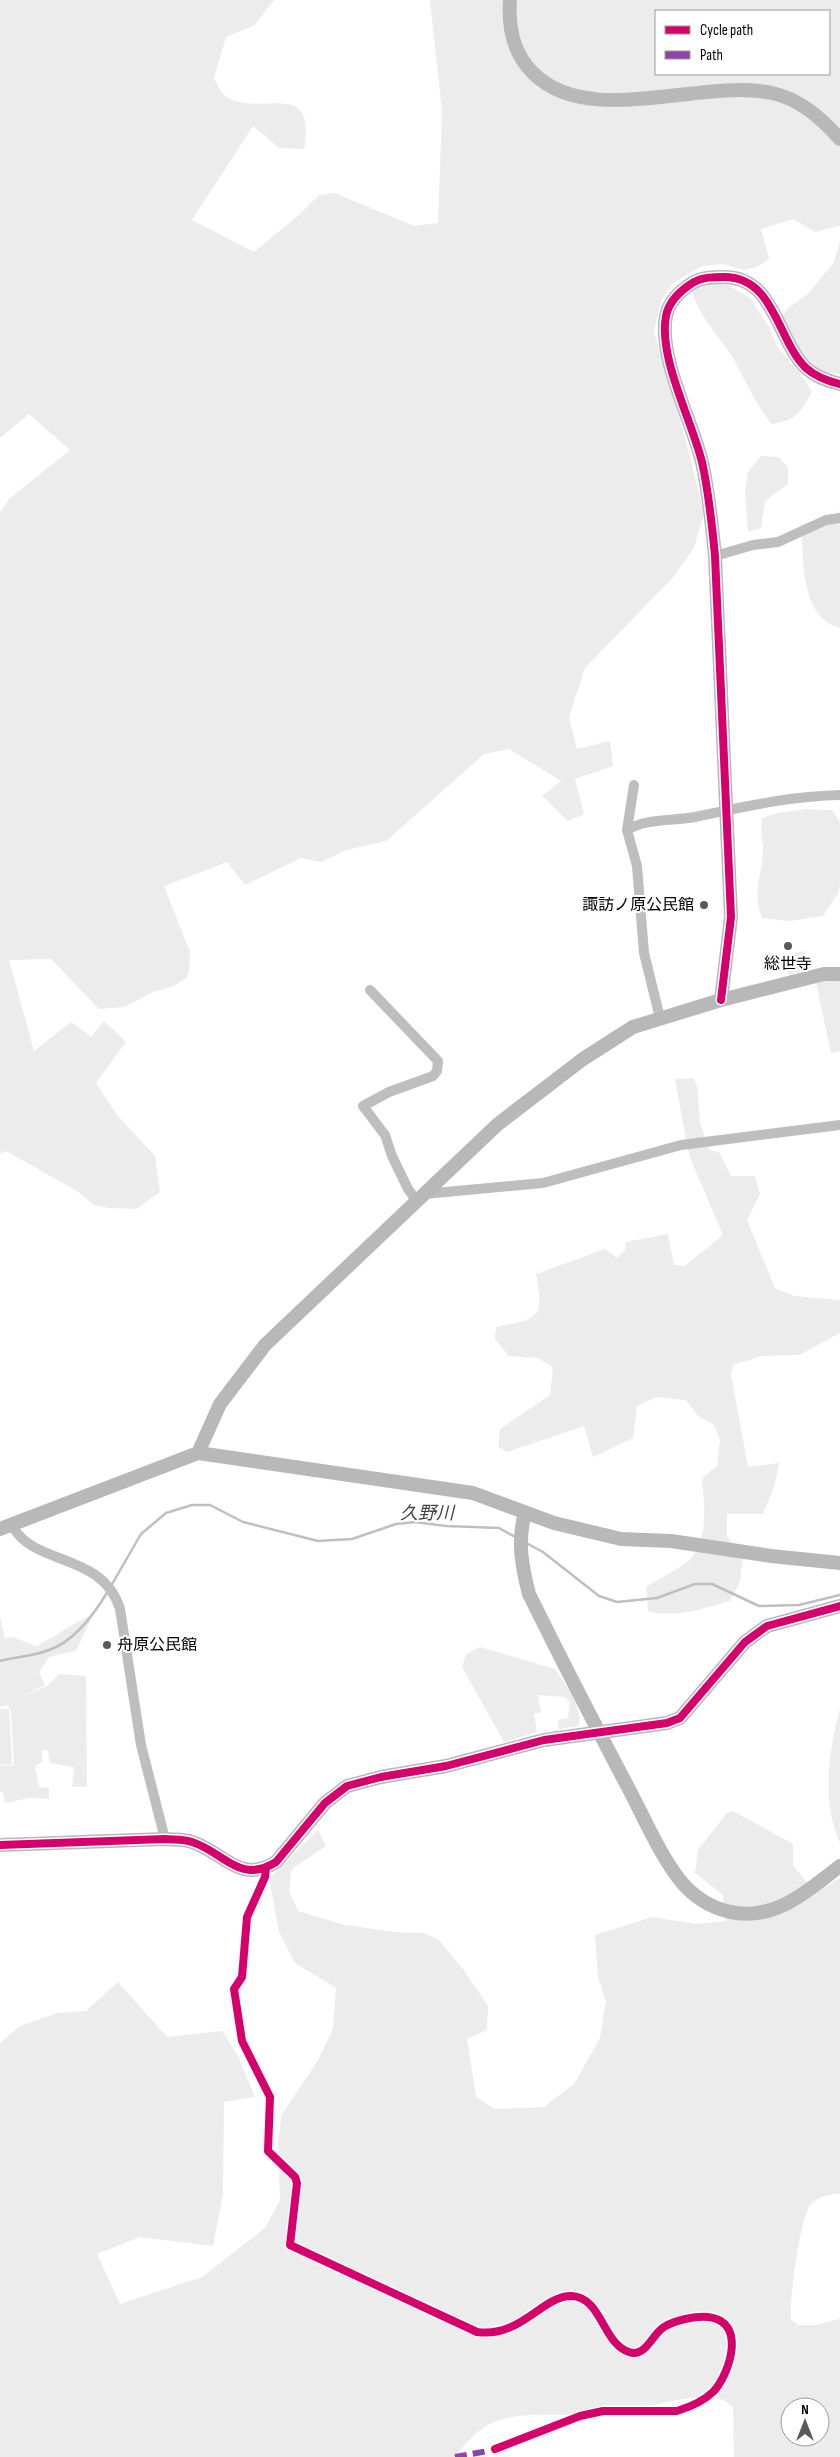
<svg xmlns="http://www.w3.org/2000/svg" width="840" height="2457" font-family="'Sofia Sans Condensed','Noto Sans JP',sans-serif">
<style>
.green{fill:#ececec;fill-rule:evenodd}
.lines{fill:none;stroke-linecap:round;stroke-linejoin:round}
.stream{stroke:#bfbfbf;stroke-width:2.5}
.street{stroke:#bebebe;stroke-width:10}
.secondary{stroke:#b8b8b8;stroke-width:14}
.quiet{stroke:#8e44ad;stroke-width:6;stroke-dasharray:12 6;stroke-linecap:butt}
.cycleway-casing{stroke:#fff;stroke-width:11}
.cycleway{stroke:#d6006c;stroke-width:8}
.poi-dot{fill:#595959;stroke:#fff;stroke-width:2}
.labels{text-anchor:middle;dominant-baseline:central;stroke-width:4;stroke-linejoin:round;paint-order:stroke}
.poi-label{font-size:16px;fill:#000;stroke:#fff;text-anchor:end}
.water-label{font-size:18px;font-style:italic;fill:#444;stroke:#fff}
</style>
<rect width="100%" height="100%" fill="#fff"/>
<path class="green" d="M0,0H274L254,26L226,37L214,78C218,85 222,96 230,99C266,115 316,79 304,149L279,148L253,126L192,220L254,252L300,214L319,195L335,193L414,226L438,223L442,111L430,0H840V226L815,232L793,219L761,229L769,259L757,267L744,270L723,264L702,266L673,283L661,301L654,331L687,445L704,513L694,548L674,576L585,668L569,717L577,749L610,741L613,766L575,779L584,814L568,821L542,796L561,781L509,749L484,754L386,841L346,850L321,862L301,858L245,885L227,862L164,886L190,952L189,972L186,978L174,986L153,992L124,1007L99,1009L51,959L9,960L34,1051L71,1022L91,1037L104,1021L126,1042L96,1083L117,1115L155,1156L160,1192L136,1209L109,1208L94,1205L77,1191L6,1151L0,1154V512L10,498L70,450L29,414L0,438ZM656,11H829V74H656Z
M840,242V374L823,373C803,355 789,343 783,315L788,308L808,294L834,262Z
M720,280L750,298L769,327L778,348L800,373L812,392C800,413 797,420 772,424C755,404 746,381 733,358C721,338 689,306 692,282Z
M761,456L779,457L788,468V484L765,501L761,528L748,532L745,491L748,472Z
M840,511V628C803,618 803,567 802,535L825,524Z
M806,809L832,810L840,822V886L838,893L823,916L790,921L762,918C751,890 764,872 763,845C762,835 760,828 762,818L777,813Z
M805,951L810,970L788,975L783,955Z
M832,980H840V1051L831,1053L816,983Z
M693,1078L697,1086L700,1123L709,1150L719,1152L731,1176H755L760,1194L747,1220L775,1288L794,1296L840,1300V1333L799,1355L762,1356L733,1365L731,1374L748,1467L779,1463L775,1484L763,1514H727V1536L743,1557L740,1582L730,1601C703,1609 676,1618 648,1611L646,1587C657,1580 685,1566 692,1557C709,1536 704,1503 702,1478L717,1466L720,1440L714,1425L698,1416L686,1400L656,1397L637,1406L633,1438L593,1457L584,1426L507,1452L498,1447L500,1429L550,1395L553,1367L538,1358L509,1356L495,1339L496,1327C537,1319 545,1320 536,1274L605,1249L617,1258L625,1250L626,1242L668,1234L674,1265L685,1266L723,1235L689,1155L675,1079Z
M93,1615L76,1651L49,1657L39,1672L45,1685L22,1697L47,1686L59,1674L86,1676L87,1787H72L74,1767L50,1763L48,1750H42V1762L35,1766L39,1787L49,1788V1799L29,1798L5,1803L3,1792L0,1791V1766L14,1765L11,1711L8,1705L0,1707V1617L5,1638L12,1637L36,1646C56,1637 72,1622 93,1615Z
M480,1647L555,1669C566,1686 583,1706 579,1726L559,1729L558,1720L568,1718L570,1702L565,1697L538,1695L541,1712L534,1714L537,1732L504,1742L462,1667L466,1654Z
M840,1708V1843C821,1801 829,1751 840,1708Z
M9,1709L12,1764L0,1765V1709Z
M733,1811L793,1844V1865L815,1893L840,1878V2194C830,2194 819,2196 811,2204C800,2217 789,2300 791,2319L798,2325H815L840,2319V2457H734L733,2407C726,2401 718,2397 709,2397C674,2397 639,2411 604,2414C568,2418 528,2409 494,2422C478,2428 465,2445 454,2457H0V2043L20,2026L58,2013L86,2011L118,1982L167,2037L222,2031L239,2058L255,2097L224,2102L223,2194L213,2246L140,2237L97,2254L120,2304L202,2277L265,2228L280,2200L278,2140L282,2114L317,2062L333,2029L336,1988L295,1963L279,1932L269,1878L318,1830L326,1846L292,1869L289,1891L298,1911L341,1924L394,1932L424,1933L439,1940L463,1969L488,2006L487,2030L467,2039L476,2097L495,2109L544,2107L574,2084L600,2038L606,2001L598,1978L595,1935L652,1917L696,1924L725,1921L723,1895L695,1873L698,1850L727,1813ZM790,2407H820V2437H790Z"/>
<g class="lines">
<path class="stream" d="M526,1543L543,1552L599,1596L617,1602L657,1598L695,1584H712L759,1606L799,1605L840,1595
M111,1586L141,1534L166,1513L192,1505H210L243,1522L318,1541L352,1539L396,1524L415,1522L446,1526L499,1528L517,1538
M0,1661C16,1657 34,1656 49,1650C75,1641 95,1613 108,1591"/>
<path class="street" d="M715,556L753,545L778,542L826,520L840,518
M634,785L627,830L637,866L644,953L660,1018
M627,830C647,818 673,821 695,817C743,807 790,796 840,795
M370,990L438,1061L437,1071L433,1076L389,1092L363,1106L385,1135L392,1156L408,1189L416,1200
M424,1194L543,1183L681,1145L840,1125
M12,1525C33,1567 102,1551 120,1609L141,1745L165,1839
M266,1868L265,1877L247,1917L242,1977L234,1989L242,2041L270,2097L268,2151L295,2177L297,2183L290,2245L477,2332C521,2338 542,2296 571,2296C602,2297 602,2343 629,2352C646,2358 652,2334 664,2327C675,2320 695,2316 708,2317C747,2321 730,2373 714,2391C704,2401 690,2407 677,2411H603L580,2416L495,2449"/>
<path class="secondary" d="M510,0C508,27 513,53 533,73C589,129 699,78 772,93C800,99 821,118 840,139
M721,1000L731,917L715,556C712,524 709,494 702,462C692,421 658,357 666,316C669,300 681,290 694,282C703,277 714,277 724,277C775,277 777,340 806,368C816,377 827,381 840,384
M198,1453L220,1404L265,1345L498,1124L583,1059L633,1027L721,1000L824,974H840
M525,1513C517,1541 522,1567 529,1594C562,1661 596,1727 631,1793C646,1822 663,1861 684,1885C698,1900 716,1910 736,1913C778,1919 810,1889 840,1866
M0,1529L198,1453L473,1493L554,1523L621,1539L671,1541L771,1556L840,1563
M0,1845L165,1839C173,1840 184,1839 192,1842C224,1852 239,1885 276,1862L325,1803L347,1786L381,1777L446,1766L544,1740L667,1723L680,1718L745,1642L767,1626L840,1606"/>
<path class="quiet" d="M455,2457L488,2451"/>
<defs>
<path id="cycleway" d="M721,1000L731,917L715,556C712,524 709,494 702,462C692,421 658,357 666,316C669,300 681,290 694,282C703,277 714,277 724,277C775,277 777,340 806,368C816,377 827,381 840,384
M0,1845L165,1839C173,1840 184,1839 192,1842C224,1852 239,1885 276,1862L325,1803L347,1786L381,1777L446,1766L544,1740L667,1723L680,1718L745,1642L767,1626L840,1606
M266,1868L265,1877L247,1917L242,1977L234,1989L242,2041L270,2097L268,2151L295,2177L297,2183L290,2245L477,2332C521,2338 542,2296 571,2296C602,2297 602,2343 629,2352C646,2358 652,2334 664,2327C675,2320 695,2316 708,2317C747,2321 730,2373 714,2391C704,2401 690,2407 677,2411H603L580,2416L495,2449"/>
</defs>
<use href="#cycleway" class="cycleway-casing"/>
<use href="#cycleway" class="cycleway"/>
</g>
<g class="poi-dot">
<circle cx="704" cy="905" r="5"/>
<circle cx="788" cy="946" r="5"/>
<circle cx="107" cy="1645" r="5"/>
</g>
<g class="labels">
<g class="poi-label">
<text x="694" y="905">諏訪ノ原公民館</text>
<text x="788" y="964" text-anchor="middle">総世寺</text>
<text x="117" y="1645" text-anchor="start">舟原公民館</text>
</g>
<g class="water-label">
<text x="427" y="1513">久野川</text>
</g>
</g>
<rect x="655" y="10" width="175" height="65" fill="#ffffff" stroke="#999999"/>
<rect x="665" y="26" width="25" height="8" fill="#d6006c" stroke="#999999"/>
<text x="700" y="35" font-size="15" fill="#000000">Cycle path</text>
<rect x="665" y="51" width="25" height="8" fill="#8e44ad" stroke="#999999"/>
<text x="700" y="60" font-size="15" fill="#000000">Path</text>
<g transform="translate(805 2422)"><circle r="24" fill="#ffffff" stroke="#999999"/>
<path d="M0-4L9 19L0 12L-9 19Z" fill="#595959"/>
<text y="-8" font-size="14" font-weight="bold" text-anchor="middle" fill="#000000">N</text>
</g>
</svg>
